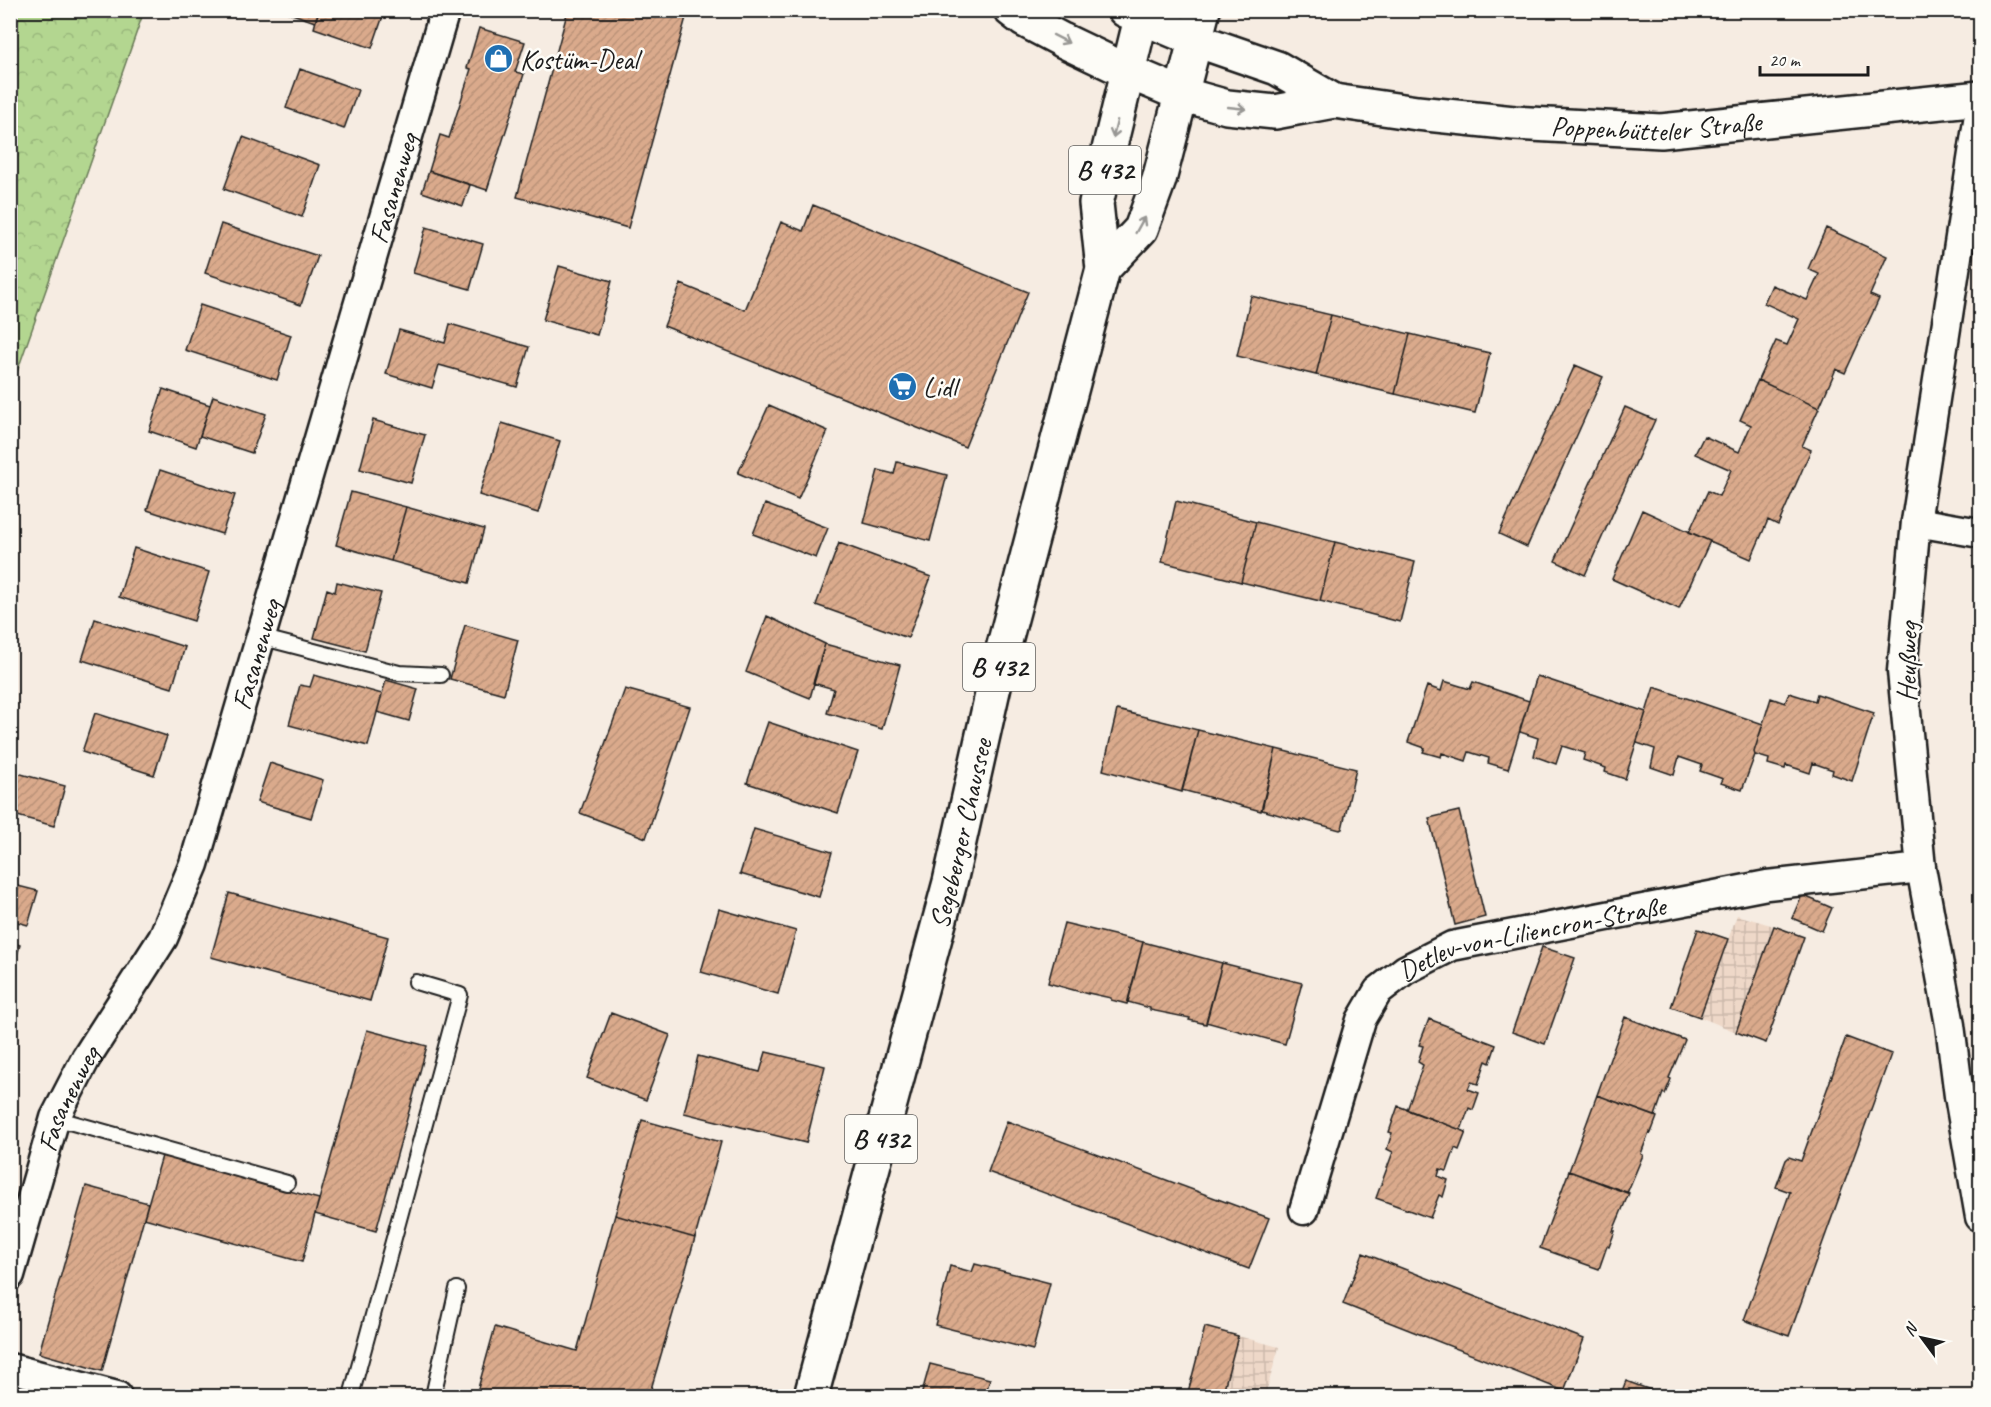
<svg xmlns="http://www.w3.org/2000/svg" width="1991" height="1407" font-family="Caveat,sans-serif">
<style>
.industrial{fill:url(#industrial-grid)}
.forest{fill:url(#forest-crowns);stroke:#687956;stroke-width:1.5}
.building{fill:url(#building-hatch);stroke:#1c1c1c;stroke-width:1.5}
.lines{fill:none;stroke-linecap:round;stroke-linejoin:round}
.lane-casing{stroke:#1c1c1c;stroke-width:18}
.street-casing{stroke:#1c1c1c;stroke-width:33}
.secondary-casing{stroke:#1c1c1c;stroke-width:38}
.primary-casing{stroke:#1c1c1c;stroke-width:38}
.lane{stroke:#fdfcf7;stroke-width:14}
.street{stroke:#fdfcf7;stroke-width:28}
.secondary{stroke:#fdfcf7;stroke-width:33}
.primary{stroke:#fdfcf7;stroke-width:33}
.oneway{stroke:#989794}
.labels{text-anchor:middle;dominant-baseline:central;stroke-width:5;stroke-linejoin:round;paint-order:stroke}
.shield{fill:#fdfcf7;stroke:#605f5e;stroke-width:1.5}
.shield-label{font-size:27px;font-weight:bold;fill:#1c1c1c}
.poi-label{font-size:28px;fill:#1c1c1c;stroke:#fdfcf7;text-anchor:start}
.street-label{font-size:28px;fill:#1c1c1c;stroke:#fdfcf7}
</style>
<defs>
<pattern id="industrial-grid" width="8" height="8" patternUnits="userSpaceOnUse" patternTransform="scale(1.5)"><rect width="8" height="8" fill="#eed8c8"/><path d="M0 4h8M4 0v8" fill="none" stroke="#ccb9ab"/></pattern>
<pattern id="forest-crowns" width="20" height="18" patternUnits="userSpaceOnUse" patternTransform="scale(1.5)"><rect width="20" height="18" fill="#b3d690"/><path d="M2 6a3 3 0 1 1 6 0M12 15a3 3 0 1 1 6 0" fill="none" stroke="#99b77c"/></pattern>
<pattern id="building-hatch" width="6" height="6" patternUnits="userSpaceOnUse" patternTransform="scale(1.5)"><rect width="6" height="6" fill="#daaa8c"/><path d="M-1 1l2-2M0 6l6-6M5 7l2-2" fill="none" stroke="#ba9278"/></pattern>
</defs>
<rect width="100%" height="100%" fill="#f6ece2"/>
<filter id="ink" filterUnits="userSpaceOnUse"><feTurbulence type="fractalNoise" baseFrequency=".0167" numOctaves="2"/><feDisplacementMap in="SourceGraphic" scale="12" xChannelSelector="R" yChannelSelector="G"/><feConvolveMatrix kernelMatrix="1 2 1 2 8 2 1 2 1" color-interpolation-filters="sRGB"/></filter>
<g filter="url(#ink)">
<path class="industrial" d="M1737,915L1774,926L1736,1032L1700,1017Z
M1238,1336L1279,1347L1265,1396H1222Z"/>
<path class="forest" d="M11,10L144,11L11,389L10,11Z"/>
<path class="building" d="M281,10H319L315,22Z
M319,10H385L372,48L314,28Z
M568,10H688L628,228L517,197Z
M479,28L525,42L515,72L524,74L487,190L429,171L440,135L449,138L471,69L467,68Z
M300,69L358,90L344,129L286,108Z
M243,137L320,165L302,217L224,189Z
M429,171L470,185L463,206L422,192Z
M813,205L1028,292L965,447L664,326L681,284L745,310L781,222L803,231Z
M221,224L318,256L301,305L205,273Z
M426,227L483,244L470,289L413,273Z
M1826,228L1887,256L1870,295L1879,299L1845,373L1836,369L1819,408L1758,380L1776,341L1787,345L1799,319L1764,303L1772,285L1807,300L1819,274L1808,269Z
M559,266L612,281L597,335L543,320Z
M1251,296L1331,315L1316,375L1237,356Z
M200,305L291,335L277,380L185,350Z
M1331,315L1410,334L1395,394L1316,375Z
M450,324L529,347L517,387L439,365L432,388L386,374L399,330L445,343Z
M1410,334L1490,353L1475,413L1395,394Z
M1575,365L1603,377L1527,547L1499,534Z
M1758,380L1819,408L1802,446L1811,450L1778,525L1768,520L1751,559L1689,532L1708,491L1719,496L1731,470L1695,454L1704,436L1739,452L1751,425L1740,420Z
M163,389L210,405L196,447L149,431Z
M213,396L266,414L252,453L200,436Z
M769,405L828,431L798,499L738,473Z
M1625,407L1655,420L1585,575L1555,561Z
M373,420L425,435L411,483L360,469Z
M502,423L560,441L538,513L479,495Z
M897,462L947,475L930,541L864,523L878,470L894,474Z
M160,470L235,495L222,534L147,510Z
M351,492L406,507L391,561L336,545Z
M1176,501L1256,522L1241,582L1162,562Z
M765,504L828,528L816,558L753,534Z
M406,507L484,529L469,583L391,561Z
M1642,510L1710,541L1679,609L1612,579Z
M1256,522L1335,542L1320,601L1241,582Z
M1335,542L1415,562L1400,622L1320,601Z
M839,543L931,577L908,638L816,605Z
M134,548L209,572L194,621L119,597Z
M337,582L381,593L365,651L314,638L327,589L335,592Z
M767,616L825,644L810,698L746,672Z
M95,619L185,647L172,688L82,660Z
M465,625L518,640L504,694L450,679Z
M825,644L900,665L882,729L827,713L834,689L813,683Z
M314,675L382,694L368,746L289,725L300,685L310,687Z
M1537,676L1646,712L1625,779L1605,772L1606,768L1583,760L1585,753L1562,746L1556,764L1534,756L1538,738L1520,732V729Z
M386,680L418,689L409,721L377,712Z
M1444,681L1470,689L1473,682L1529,701L1508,769L1488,763L1489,758L1469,752L1466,761L1442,753L1441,757L1423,752L1425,748L1408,742L1427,686L1441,691Z
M1654,687L1763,724L1754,752L1755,755L1742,790L1721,783L1723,779L1700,771L1702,765L1679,757L1674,775L1651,767L1655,749L1637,743V741Z
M625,689L690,707L646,838L580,813Z
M1789,693L1815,701L1817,694L1874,713L1852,781L1832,774L1833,770L1813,763L1810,773L1786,765L1785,769L1768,764L1769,759L1755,755L1754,752L1771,698L1785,703Z
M1117,710L1198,730L1182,792L1103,770Z
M95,713L167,736L154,775L82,752Z
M768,722L858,752L838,813L747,783Z
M1198,730L1276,749L1261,811L1182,790Z
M1276,749L1356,769L1342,829L1340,830L1300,819V821L1262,810Z
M270,763L323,780L311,818L257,802Z
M10,771L65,786L54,826L10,814Z
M1459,811L1485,917L1455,925L1429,818Z
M754,829L832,852L819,897L740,874Z
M10,884L38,891L28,925L10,920Z
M229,893L388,937L370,1001L211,957Z
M1802,895L1832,908L1822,931L1792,918Z
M719,909L796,931L778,994L701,972Z
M1064,923L1143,942L1127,1004L1111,1000V998L1088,993V994L1048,983Z
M1774,926L1804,937L1766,1043L1736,1032Z
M1698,929L1728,939L1700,1017L1671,1007Z
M10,942L20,945L10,979Z
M1143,942L1222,963L1206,1024L1189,1020L1190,1018L1150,1010V1008L1128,1002Z
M1542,947L1575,958L1545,1044L1512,1032Z
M1222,963L1302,983L1285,1044L1206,1022Z
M611,1013L670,1035L646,1100L587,1078Z
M1625,1017L1685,1040L1669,1078L1671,1079L1665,1094L1663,1093L1655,1116L1597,1095Z
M1429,1019L1496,1045L1490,1063L1486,1061L1478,1084L1471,1082L1468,1089L1479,1093L1473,1110L1469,1108L1461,1130L1407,1110L1423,1065L1418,1062L1423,1046L1419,1045Z
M367,1030L427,1046L376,1231L315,1214Z
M1846,1037L1891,1054L1789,1336L1744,1320L1790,1192L1776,1187L1786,1160L1789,1157L1801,1161Z
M766,1052L825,1066L806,1143L684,1113L698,1056L760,1072Z
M1597,1095L1657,1117L1651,1133L1649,1132L1641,1154L1643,1155L1627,1193L1569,1171Z
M1398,1106L1466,1132L1459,1150L1455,1148L1447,1171L1440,1169L1438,1176L1448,1180L1443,1197L1439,1195L1430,1218L1376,1198L1393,1152L1387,1149L1392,1133L1389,1132Z
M642,1120L721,1142L695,1238L615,1215Z
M1007,1121L1269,1218L1249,1269L988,1172Z
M162,1156L319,1199L302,1262L144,1218Z
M1569,1171L1629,1193L1613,1231H1615L1609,1247L1607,1246L1599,1269L1540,1248Z
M86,1186L148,1203L102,1371L39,1353Z
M615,1215L695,1238L649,1396H493L477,1392L495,1327L577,1351Z
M1363,1253L1584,1339L1564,1391L1343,1304Z
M975,1264L1050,1283L1033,1350L935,1325L950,1266L972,1272Z
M1205,1327L1238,1336L1222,1396H1187Z
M930,1364L990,1379L985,1396H921Z
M1626,1381L1667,1396H1620Z"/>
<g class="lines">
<defs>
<path id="lane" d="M260,637L399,673L441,675
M55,1118L287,1183
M351,1396L460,995L416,982
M433,1396L457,1289"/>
<g id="street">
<path d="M1980,108L1916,522L1902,671L1921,868L1950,1025L1959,1096L1980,1217"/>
<path d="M1916,522L1980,533"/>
<path id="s1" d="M1304,1210L1361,1020L1378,991L1405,970L1452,946L1767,885L1921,868"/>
<path id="s2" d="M10,1275L55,1118L86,1058L163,938L194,864L445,10"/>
<path d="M10,1368L117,1396"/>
</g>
<g id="secondary">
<path id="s3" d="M1011,10L1024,20L1062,40L1129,72L1181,94L1227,107L1275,112L1334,101L1417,113L1514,123L1661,131L1980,98"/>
<path d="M1125,10L1196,40L1277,68L1334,101"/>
</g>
<g id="primary">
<path d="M1103,269L1141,229L1159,180L1203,10"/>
<path id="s4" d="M811,1396L950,882L998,668L1103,269L1096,203L1143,10"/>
</g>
</defs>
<use href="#lane" class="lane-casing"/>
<use href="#street" class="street-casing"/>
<use href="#secondary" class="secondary-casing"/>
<use href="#primary" class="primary-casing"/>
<use href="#lane" class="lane"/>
<use href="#street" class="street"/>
<use href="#secondary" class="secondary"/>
<use href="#primary" class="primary"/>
</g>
<defs><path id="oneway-shaft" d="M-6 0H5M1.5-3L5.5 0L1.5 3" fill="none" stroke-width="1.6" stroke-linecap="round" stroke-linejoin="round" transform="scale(1.5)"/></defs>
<g class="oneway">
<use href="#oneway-shaft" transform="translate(1061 39) rotate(27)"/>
<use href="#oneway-shaft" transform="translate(1237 108) rotate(6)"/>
<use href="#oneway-shaft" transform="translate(1115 129) rotate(104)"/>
<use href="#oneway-shaft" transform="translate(1140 225) rotate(-61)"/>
</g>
</g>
<defs>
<symbol id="shop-disc" viewBox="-11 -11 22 22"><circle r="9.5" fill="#1f6fb2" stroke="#fdfcf7"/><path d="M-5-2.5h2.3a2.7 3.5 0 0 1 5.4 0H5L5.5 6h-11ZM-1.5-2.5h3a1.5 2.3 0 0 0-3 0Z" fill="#fff"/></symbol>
<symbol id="supermarket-disc" viewBox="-11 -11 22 22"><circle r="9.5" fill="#1f6fb2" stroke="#fdfcf7"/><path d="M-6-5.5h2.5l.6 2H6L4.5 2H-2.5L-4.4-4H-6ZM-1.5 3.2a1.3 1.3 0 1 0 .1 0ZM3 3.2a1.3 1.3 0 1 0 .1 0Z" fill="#fff"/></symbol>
</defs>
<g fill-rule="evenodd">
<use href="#shop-disc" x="482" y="42" width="33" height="33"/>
<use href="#supermarket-disc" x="886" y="370" width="33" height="33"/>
</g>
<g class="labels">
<g class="shield">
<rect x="1069" y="146" width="72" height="48" rx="4.5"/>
<rect x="963" y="643" width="72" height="48" rx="4.5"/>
<rect x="845" y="1115" width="72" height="48" rx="4.5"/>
</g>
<g class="shield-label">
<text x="1105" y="170">B 432</text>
<text x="999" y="667">B 432</text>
<text x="881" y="1139">B 432</text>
</g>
<g class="poi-label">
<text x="520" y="59">Kostüm-Deal</text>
<text x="923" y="387">Lidl</text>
</g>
<g class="street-label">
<text stroke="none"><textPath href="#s3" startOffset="670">Poppenbütteler Straße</textPath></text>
<text stroke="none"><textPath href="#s2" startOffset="1158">Fasanenweg</textPath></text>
<text stroke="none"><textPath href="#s2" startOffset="672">Fasanenweg</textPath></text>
<text transform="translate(1907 662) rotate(-89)">Heußweg</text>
<text stroke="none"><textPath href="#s4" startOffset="582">Segeberger Chaussee</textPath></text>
<text stroke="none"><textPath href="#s1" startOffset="398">Detlev-von-Liliencron-Straße</textPath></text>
<text stroke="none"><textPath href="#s2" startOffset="186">Fasanenweg</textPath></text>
</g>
</g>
<rect width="1991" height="1407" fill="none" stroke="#fdfcf7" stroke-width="36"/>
<rect x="18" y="18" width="1955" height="1371" fill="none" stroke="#1c1c1c" stroke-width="2" filter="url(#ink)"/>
<g transform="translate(1922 1338) rotate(303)" stroke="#fdfcf7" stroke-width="4.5" paint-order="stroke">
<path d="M0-4.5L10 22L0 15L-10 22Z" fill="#1c1c1c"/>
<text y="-9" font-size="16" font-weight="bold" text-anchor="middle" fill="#1c1c1c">N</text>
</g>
<path d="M1760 66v9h108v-9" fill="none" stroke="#1c1c1c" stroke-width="3"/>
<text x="1769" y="66" font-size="18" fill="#1c1c1c" stroke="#fdfcf7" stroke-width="4.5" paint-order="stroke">20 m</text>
</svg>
